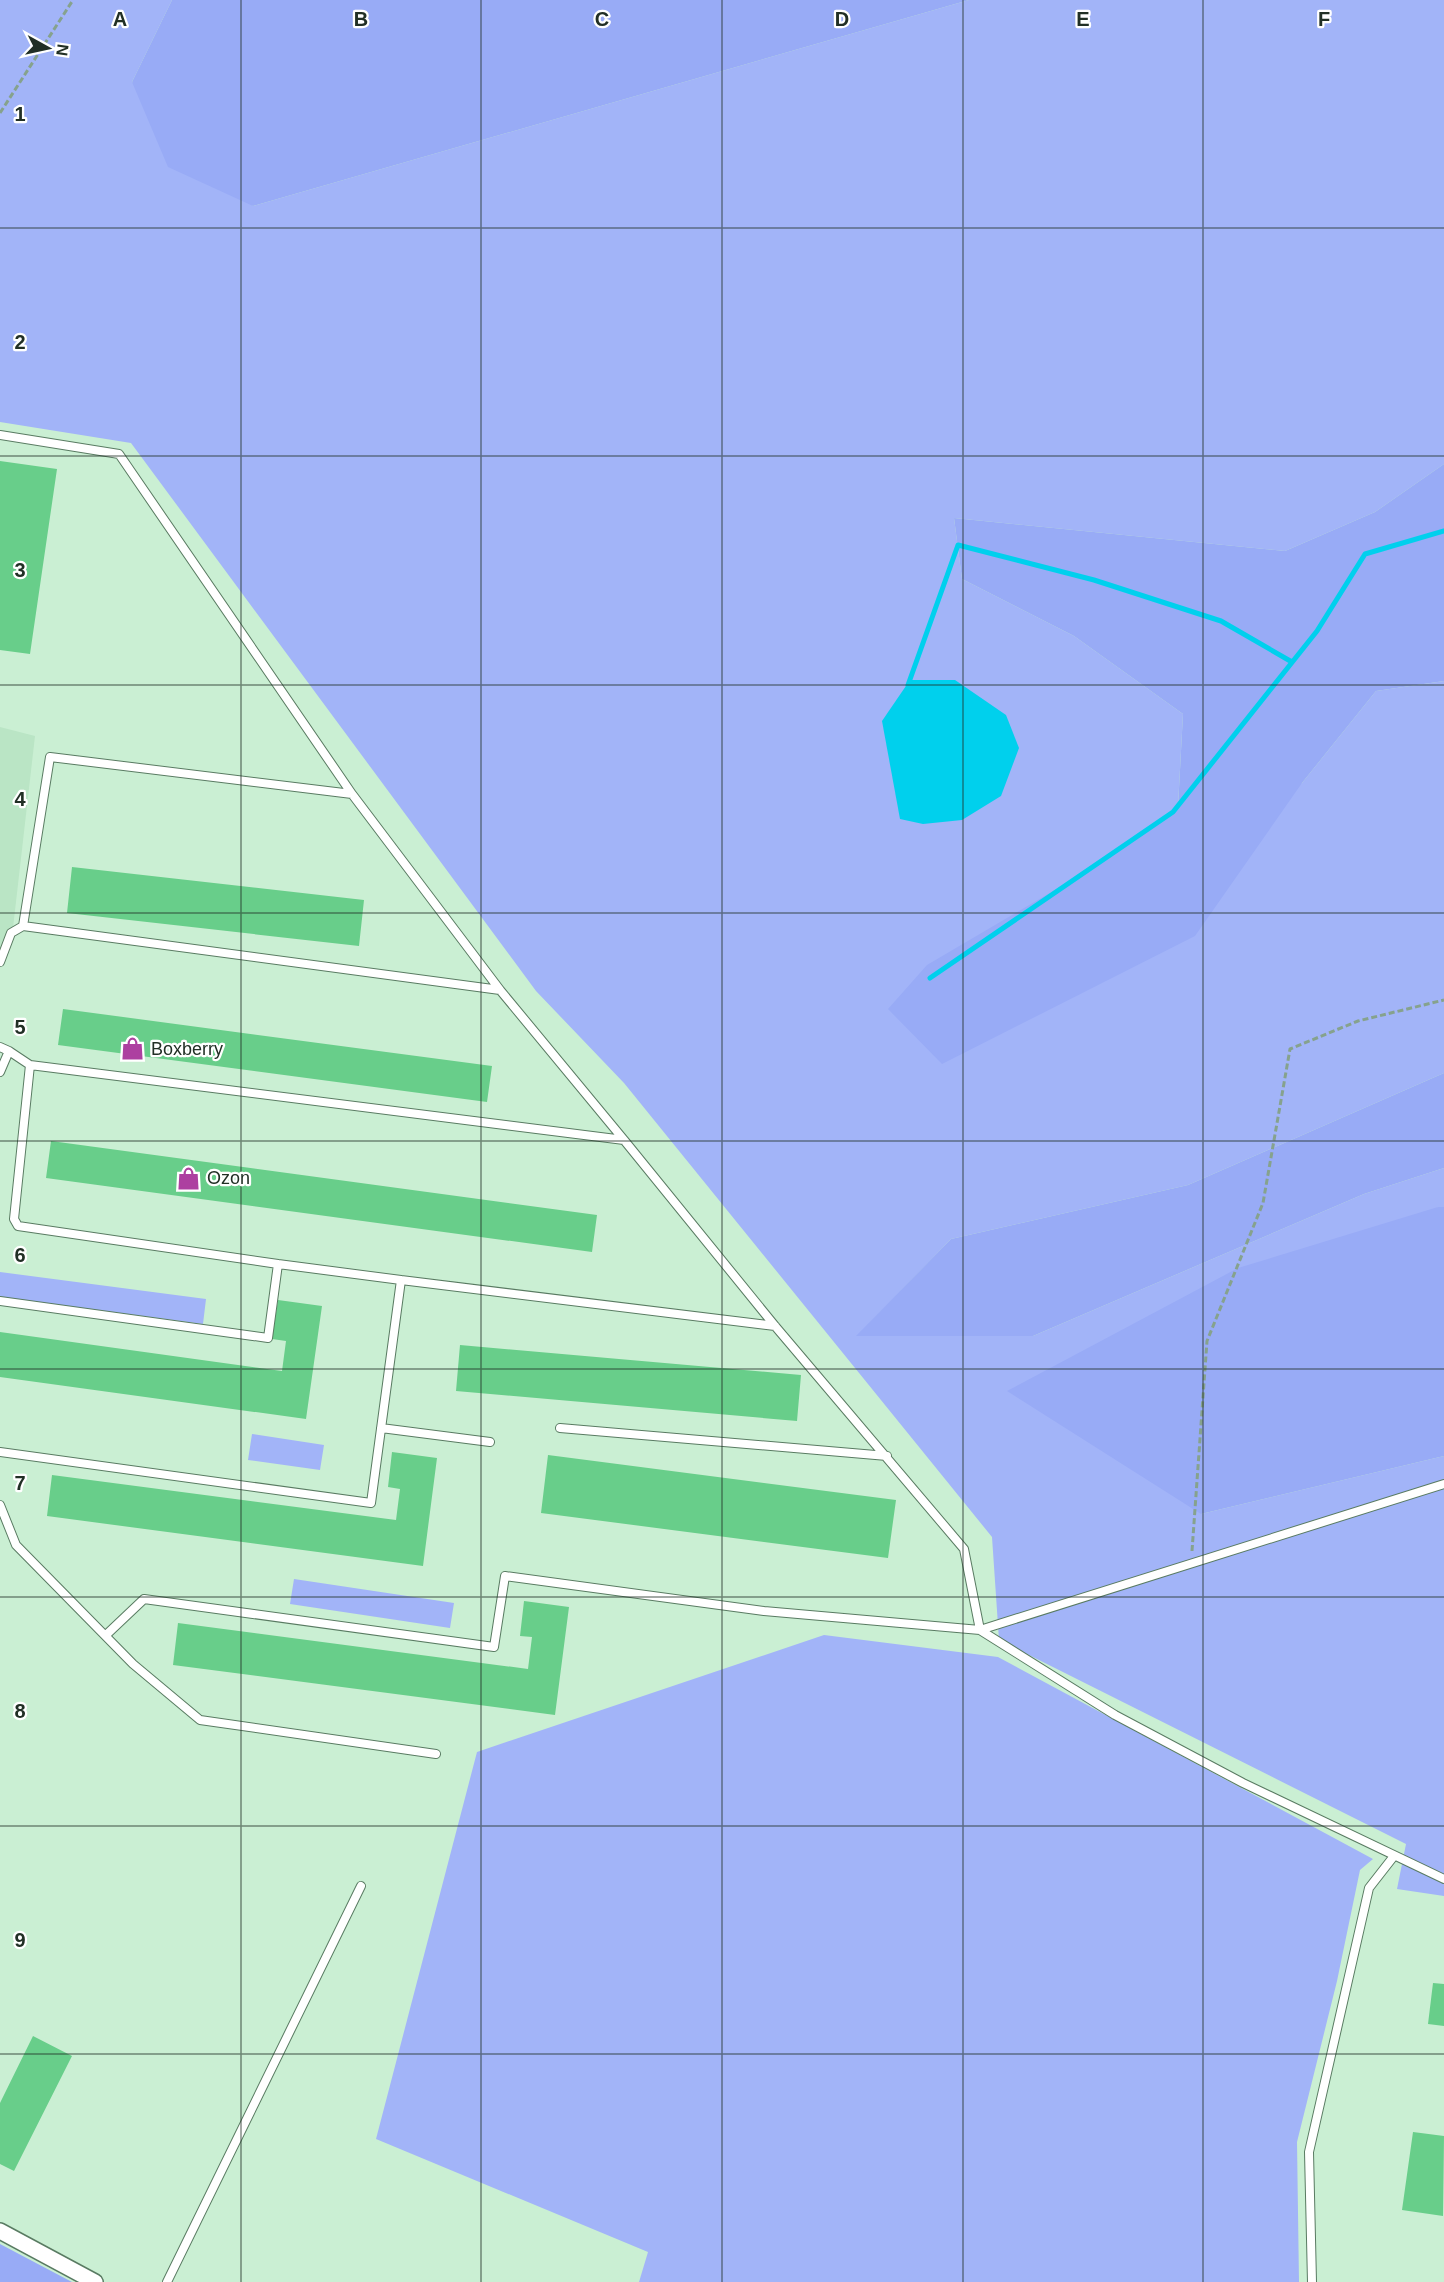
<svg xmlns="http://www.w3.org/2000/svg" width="1444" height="2282" font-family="Helvetica,sans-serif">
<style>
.built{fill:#bae5c5}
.green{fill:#a2b4f8}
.forest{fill:#98abf6}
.water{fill:#00d0ed}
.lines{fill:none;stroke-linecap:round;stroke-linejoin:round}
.stream{stroke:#00d0ed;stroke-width:5}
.building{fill:#68ce8a}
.lane-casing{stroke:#597b62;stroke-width:10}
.street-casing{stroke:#597b62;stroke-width:18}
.path{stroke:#86a28d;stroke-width:3;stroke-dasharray:6 3;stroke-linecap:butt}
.lane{stroke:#fff;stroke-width:8}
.street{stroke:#fff;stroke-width:15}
.grid{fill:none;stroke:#212f25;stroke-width:1.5;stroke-opacity:0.55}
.labels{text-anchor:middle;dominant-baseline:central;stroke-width:4.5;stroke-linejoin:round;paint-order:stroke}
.poi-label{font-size:18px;fill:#212f25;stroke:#fff;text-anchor:start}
.grid-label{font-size:20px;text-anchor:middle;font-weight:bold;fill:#212f25;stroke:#fff;stroke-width:4.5;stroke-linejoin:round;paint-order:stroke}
</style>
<rect width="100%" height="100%" fill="#caefd3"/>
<path class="built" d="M0,727L35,736L13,928L0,958Z"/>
<path class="green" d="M0,0H172L132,82L253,206L969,0H1444V464L1375,512L1285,551L954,518L962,579L1074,636L1183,714L1178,806L1099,864L1302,783L1376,691L1444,681V1073L1188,1185L951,1239L857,1336H1033L1364,1194L1444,1168V1207H1438L1201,1514L1444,1456V1896L1397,1889L1406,1844L999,1640L992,1537L624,1083L536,991L131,443L0,422Z
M0,1272L206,1299L203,1324L0,1297Z
M252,1434L324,1445L320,1470L248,1460Z
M294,1579L454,1603L450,1628L290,1604Z
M824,1635L998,1657L1373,1859L1360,1870L1337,1981L1297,2142L1299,2282H639L648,2252L376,2139L477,1752Z"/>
<path class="forest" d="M172,0H969L253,206L168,167L132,82Z
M1444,464V681L1376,691L1302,783L1195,936L942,1064L888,1009L927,965L1099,864L1178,807L1183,714L1074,636L962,579L954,518L1285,551L1375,512Z
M1444,1073V1168L1364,1194L1033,1336H856L951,1239L1188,1185Z
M1438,1207H1444V1456L1201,1514L1007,1391L1238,1268Z
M0,2244L72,2282H0Z"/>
<path class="water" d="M910,680H955L1006,715L1019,748L1001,796L962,820L923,824L900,819L882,721Z"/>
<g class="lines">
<path class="stream" d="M908,685L958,545L1094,580L1221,621L1292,662
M930,978L1173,812L1317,631L1365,554L1444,531"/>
</g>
<path class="building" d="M0,461L57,469L30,654L0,650Z
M72,867L364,900L359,946L67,913Z
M63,1009L492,1066L487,1102L58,1045Z
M51,1141L597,1215L592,1252L46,1178Z
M278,1300L322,1306L306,1419L0,1377V1332L282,1371L286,1341L272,1339Z
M460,1345L801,1375L797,1421L456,1391Z
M392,1452L437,1458L423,1566L47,1516L52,1475L396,1520L400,1489L388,1487Z
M548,1455L896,1500L888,1558L541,1513Z
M524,1601L569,1607L555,1715L173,1665L178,1623L528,1669L532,1637L520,1636Z
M1433,1983L1444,1984V2026L1428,2024Z
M33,2036L72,2056L14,2171L0,2164V2103Z
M1413,2132L1444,2136L1443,2216L1402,2210Z"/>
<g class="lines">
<defs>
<path id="lane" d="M0,435L119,454L352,794
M23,926L50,757L352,794L500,990
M0,962L11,933L23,926L500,990L624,1140L30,1065
M0,1047L9,1051L0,1072
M9,1051L30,1065L14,1219L18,1226L278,1264
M624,1140L775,1326L964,1549L980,1630L1115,1715L1243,1783L1444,1879
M401,1280L775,1326
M0,1301L268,1338L278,1264L401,1280L371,1503L0,1452
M381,1428L490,1442
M560,1428L887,1456
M0,1505L16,1545L133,1664L200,1720L436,1754
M106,1635L144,1599L494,1647L505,1576L764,1611L980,1630L1444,1484
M167,2282L361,1886
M1312,2282L1309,2152L1369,1888L1394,1856"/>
<path id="street" d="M0,2231L95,2282"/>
</defs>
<use href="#lane" class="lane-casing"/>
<use href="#street" class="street-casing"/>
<path class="path" d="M0,113L73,0
M1192,1551L1207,1341L1263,1203L1290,1049L1358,1021L1444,1000"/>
<use href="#lane" class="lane"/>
<use href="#street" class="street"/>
</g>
<path class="grid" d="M241,0V2282M481,0V2282M722,0V2282M963,0V2282M1203,0V2282M0,228H1444M0,456H1444M0,685H1444M0,913H1444M0,1141H1444M0,1369H1444M0,1597H1444M0,1826H1444M0,2054H1444"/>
<defs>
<symbol id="shop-bare" viewBox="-9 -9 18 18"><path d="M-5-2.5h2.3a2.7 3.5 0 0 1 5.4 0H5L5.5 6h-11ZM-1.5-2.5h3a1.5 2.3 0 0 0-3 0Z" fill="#ad40a0" stroke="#fff" stroke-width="2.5" paint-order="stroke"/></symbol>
</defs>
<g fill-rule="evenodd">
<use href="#shop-bare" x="116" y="1032" width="33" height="33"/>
<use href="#shop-bare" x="172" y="1162" width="33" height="33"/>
</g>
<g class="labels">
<g class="poi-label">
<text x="151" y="1049">Boxberry</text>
<text x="207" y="1178">Ozon</text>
</g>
</g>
<g class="grid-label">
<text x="120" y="26">A</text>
<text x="361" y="26">B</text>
<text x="602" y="26">C</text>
<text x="842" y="26">D</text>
<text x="1083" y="26">E</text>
<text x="1324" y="26">F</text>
<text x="20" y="121">1</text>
<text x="20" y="349">2</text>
<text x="20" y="577">3</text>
<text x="20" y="806">4</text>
<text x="20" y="1034">5</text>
<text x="20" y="1262">6</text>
<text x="20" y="1490">7</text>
<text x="20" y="1718">8</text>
<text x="20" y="1947">9</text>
</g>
<g transform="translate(48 48) rotate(98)" stroke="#ffffff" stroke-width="4.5" paint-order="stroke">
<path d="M0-4.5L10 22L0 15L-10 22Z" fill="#212f25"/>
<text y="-9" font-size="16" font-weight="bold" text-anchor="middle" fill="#212f25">N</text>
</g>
</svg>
